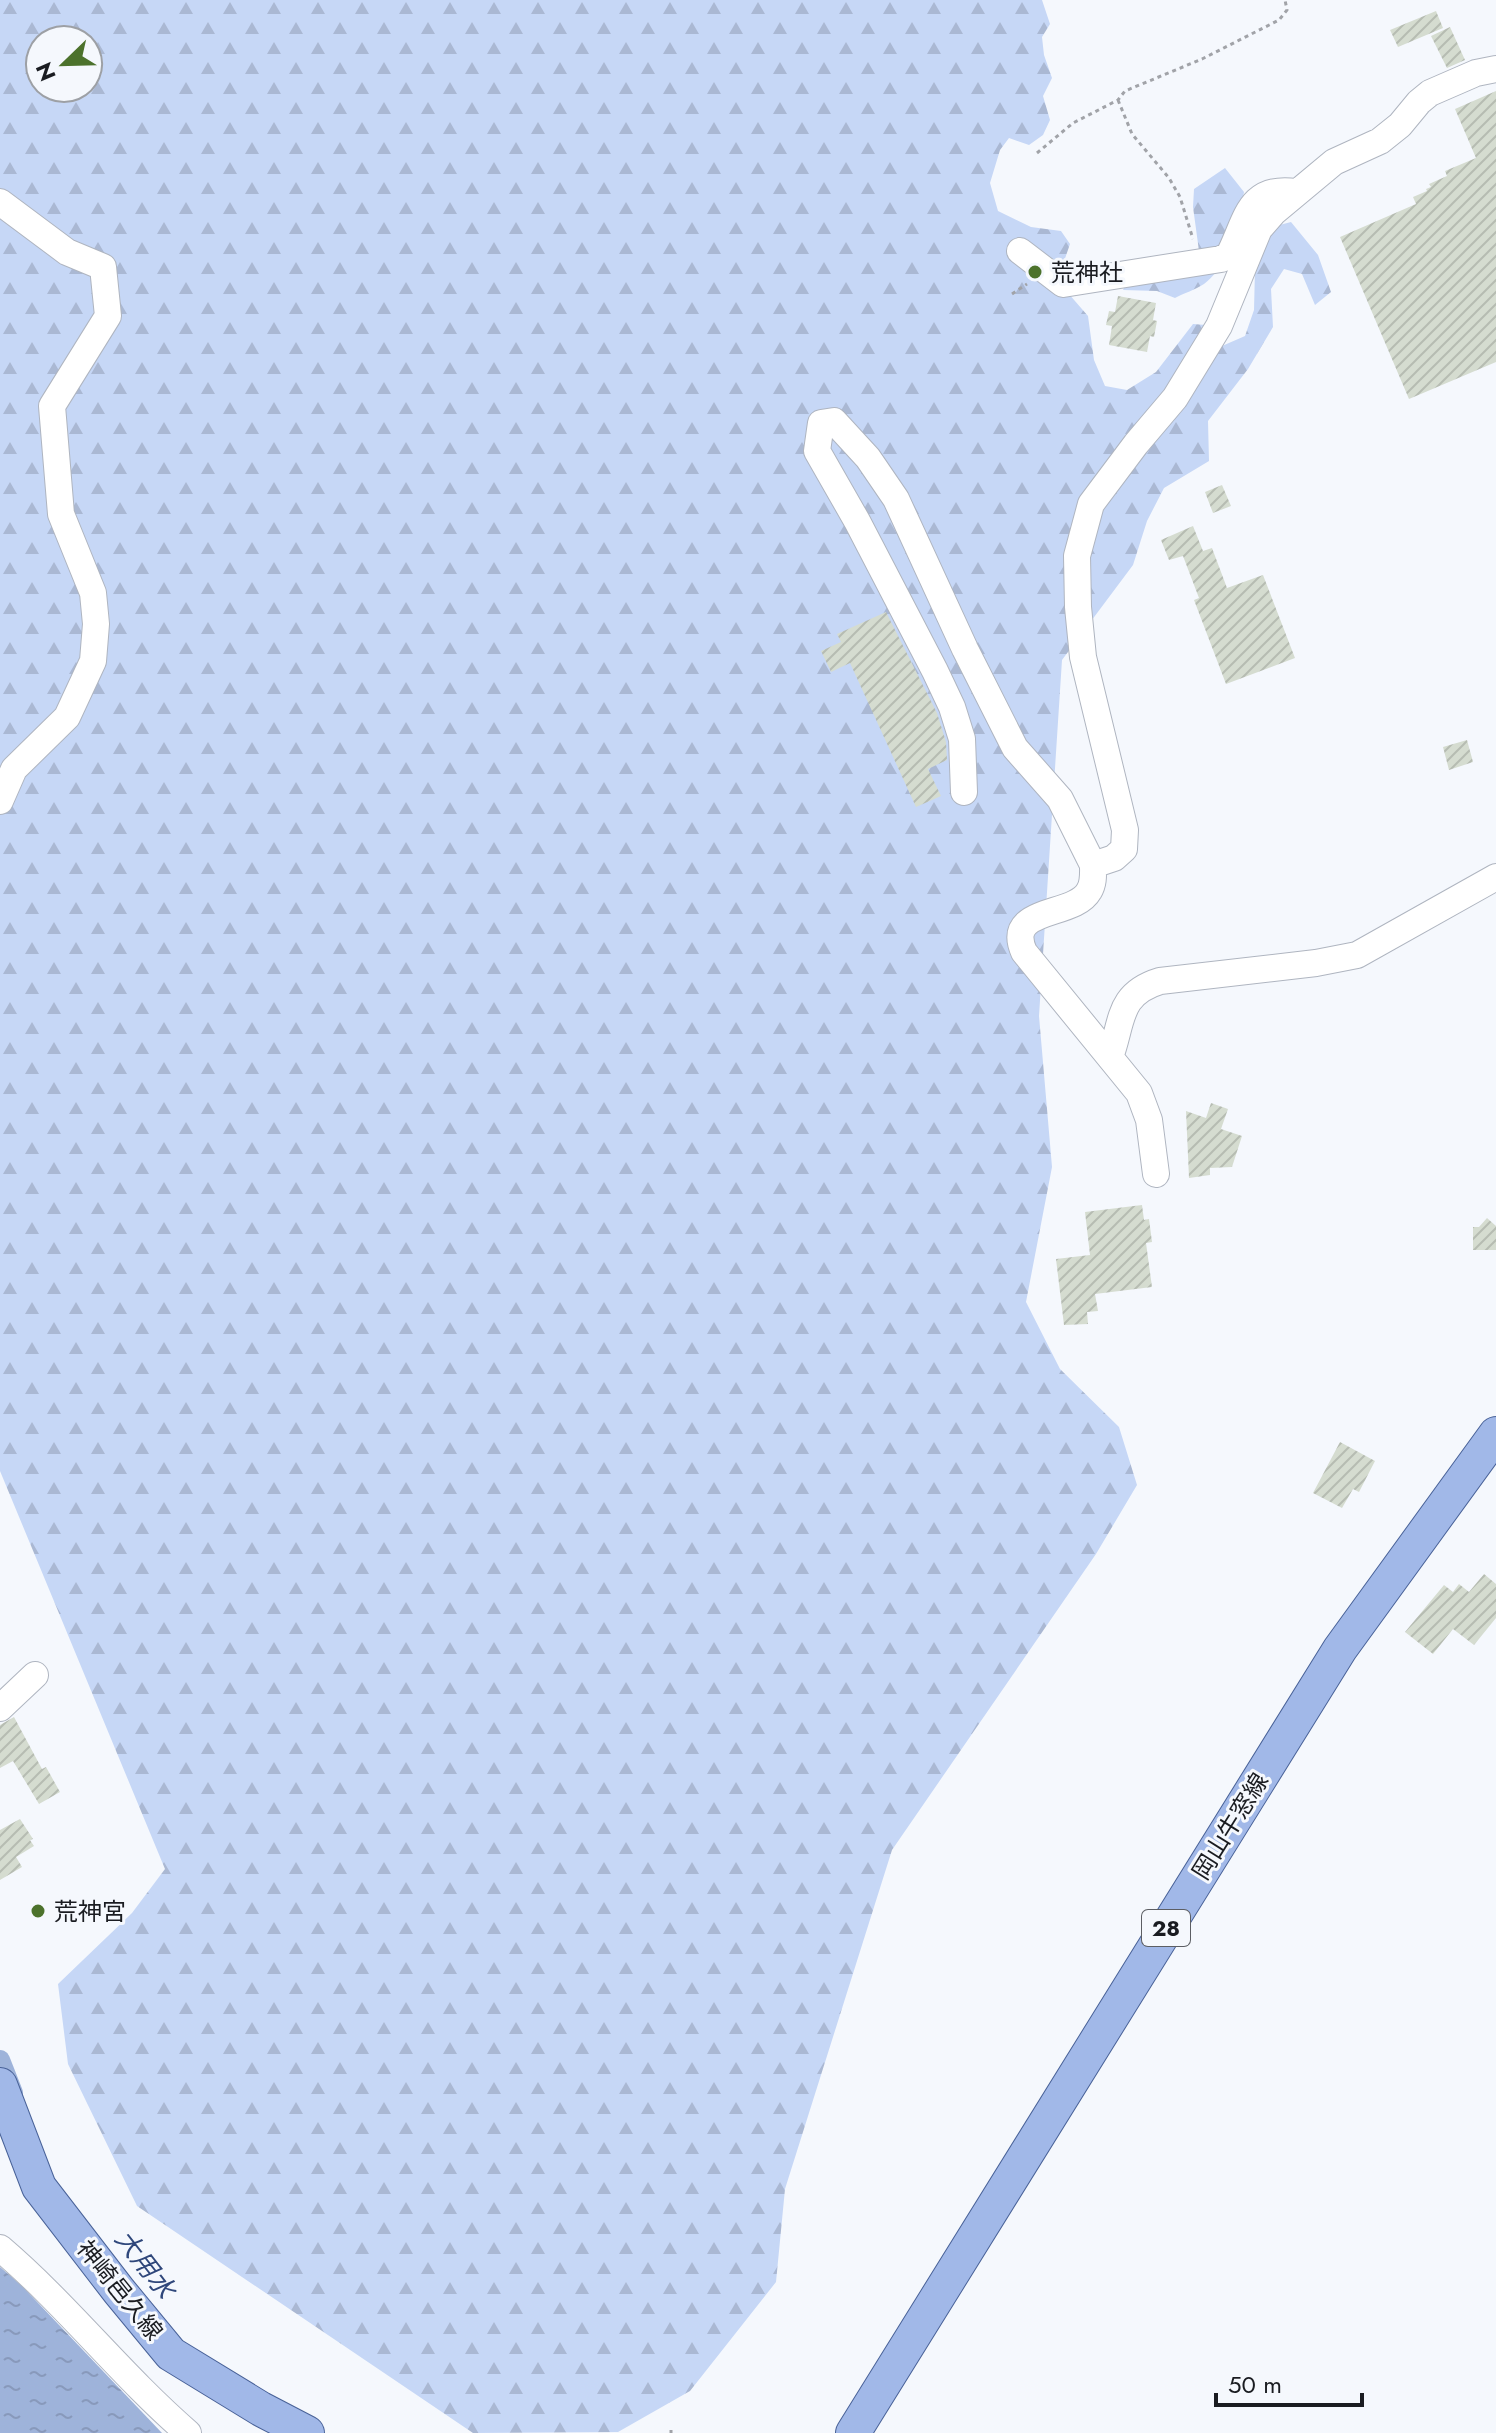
<svg xmlns="http://www.w3.org/2000/svg" width="1496" height="2433" font-family="Jost,'Noto Sans JP',sans-serif">
<style>
.forest{fill:url(#forest-firs);fill-rule:evenodd}
.water{fill:url(#water-ripples)}
.lines{fill:none;stroke-linecap:round;stroke-linejoin:round}
.canal{stroke:#9eb3da;stroke-width:20}
.building{fill:url(#building-hatch)}
.minor-casing{stroke:#afb5c0;stroke-width:28}
.major-casing{stroke:#496298;stroke-width:36}
.path{stroke:#a1a3a8;stroke-width:3;stroke-dasharray:4 4;stroke-linecap:butt}
.minor{stroke:#fff;stroke-width:26}
.major{stroke:#a1b8e8;stroke-width:34}
.poi-dot{fill:#4c722c;stroke:#f5f8fd;stroke-width:3}
.labels{text-anchor:middle;dominant-baseline:central;stroke-width:6;stroke-linejoin:round;paint-order:stroke}
.shield{fill:#f5f8fd;stroke:#5c5e63;stroke-width:2}
.shield-label{font-size:22px;font-weight:bold;fill:#1a1c21}
.poi-label{font-size:24px;fill:#1a1c21;stroke:#f5f8fd;text-anchor:start}
.street-label{font-size:24px;fill:#1a1c21;stroke:#f5f8fd}
.water-label{font-size:26px;font-style:italic;fill:#2f477b;stroke:#f5f8fd}
</style>
<defs>
<pattern id="forest-firs" width="22" height="20" patternUnits="userSpaceOnUse" patternTransform="scale(2)"><rect width="22" height="20" fill="#c6d7f6"/><path d="M5 1l3.5 6h-7zM16 11l3.5 6h-7z" fill="#aab8d3"/></pattern>
<pattern id="water-ripples" width="26" height="14" patternUnits="userSpaceOnUse" patternTransform="scale(2)"><rect width="26" height="14" fill="#9eb3da"/><path d="M2 4q2-2 4 0t4 0M15 11q2-2 4 0t4 0" fill="none" stroke="#89b"/></pattern>
<pattern id="building-hatch" width="6" height="6" patternUnits="userSpaceOnUse" patternTransform="scale(2)"><rect width="6" height="6" fill="#d5dcd0"/><path d="M-1 1l2-2M0 6l6-6M5 7l2-2" fill="none" stroke="#b6bcb2"/></pattern>
</defs>
<rect width="100%" height="100%" fill="#f5f8fd"/>
<path class="forest" d="M0,0H1042L1050,24L1042,37L1044,55L1052,78L1043,96L1050,120L1043,135L1029,145L1009,138L1000,150L990,183L998,211L1031,227L1061,231L1070,244L1060,273L1068,293L1088,316L1094,360L1105,386L1127,390L1156,372L1193,324L1206,325L1208,339L1222,346L1245,336L1254,310L1255,269L1272,227L1291,222L1318,255L1331,292L1315,305L1302,274L1284,269L1271,289L1273,327L1248,369L1208,421L1209,461L1164,488L1147,521L1133,565L1062,660L1039,1016L1052,1167L1026,1302L1060,1369L1119,1427L1137,1485L1096,1554L892,1850L785,2189L776,2282L690,2391L618,2432L473,2433L137,2206L68,2064L58,1984L132,1913L165,1869L0,1471ZM40,40H88V88H40Z
M1225,168L1244,192C1239,220 1228,267 1204,284C1195,290 1184,293 1175,298L1157,291L1123,290L1128,279L1199,251L1193,207L1194,189Z"/>
<path class="water" d="M0,2267L21,2285L162,2433H0Z"/>
<g class="lines">
<path class="canal" d="M0,2060L13,2093"/>
</g>
<path class="building" d="M1436,11L1443,28L1398,47L1390,30Z
M1450,27L1465,60L1447,68L1431,36Z
M1496,91V362L1409,399L1340,237L1416,204L1413,197L1427,191L1426,189L1431,187L1429,184L1447,176L1445,171L1476,158L1455,109Z
M1118,296L1156,303L1153,320L1157,321L1154,337L1150,336L1147,352L1109,345L1112,326L1106,325L1109,311L1115,312Z
M1222,485L1231,506L1213,513L1205,492Z
M1193,526L1203,551L1212,548L1227,588L1263,575L1295,658L1226,684L1194,600L1199,598L1183,556L1169,560L1161,540Z
M886,612L937,713L946,742L947,760L928,769L941,796L916,807L850,663L831,672L821,651L841,642L837,634Z
M1467,740L1473,762L1449,770L1443,747Z
M1211,1103L1228,1109L1221,1129L1242,1136L1232,1167L1210,1168V1175L1189,1178L1186,1111L1206,1118Z
M1142,1205L1144,1220L1149,1219L1152,1242L1146,1243L1152,1287L1095,1294L1098,1311L1087,1312L1088,1324L1064,1325L1056,1259L1090,1255L1085,1212Z
M1487,1218L1496,1226V1250H1473V1227H1479Z
M1340,1442L1375,1461L1359,1492L1353,1489L1342,1508L1313,1493Z
M1484,1574L1496,1584V1618L1474,1645L1453,1629L1433,1654L1405,1632L1444,1585L1453,1592L1459,1584L1469,1592Z
M14,1717L42,1769L46,1767L60,1792L39,1804L13,1761L0,1768V1725Z
M20,1819L33,1839L30,1840L34,1846L16,1857L22,1867L0,1880V1830Z"/>
<g class="lines">
<defs>
<path id="minor" d="M0,202L67,252L103,267L108,316L52,406L61,514L93,593L96,624L93,661L67,717L14,769L0,801
M1020,251L1063,284L1221,259L1229,255C1247,220 1248,185 1296,192
M964,792L962,739L952,707L935,671L857,521L817,451L821,423L834,421L868,458L896,499L965,649L1015,748L1060,799L1093,865L1114,858L1124,849L1125,830L1083,657L1078,607L1077,556L1091,504L1136,444L1175,398L1219,326L1259,229L1274,212L1334,162L1380,141L1400,125L1419,102L1430,93L1476,73L1496,69
M1093,865C1093,874 1094,883 1089,891C1074,918 1004,906 1024,952L1139,1093L1149,1120L1156,1174
M1110,1057C1123,1022 1117,994 1160,981L1316,963L1357,955L1496,877
M0,1708L35,1675
M0,2248C67,2305 121,2375 188,2433"/>
<path id="major" d="M0,2085L39,2187L119,2291L171,2354L261,2409L307,2433
M853,2433L1340,1649L1496,1434"/>
</defs>
<use href="#minor" class="minor-casing"/>
<use href="#major" class="major-casing"/>
<path class="path" d="M1118,100L1132,134L1169,178L1180,197L1193,239
M1037,153L1073,123L1118,100L1125,91L1202,59L1279,20L1287,10L1285,0
M1012,294L1027,284
M671,2433V2430"/>
<use href="#minor" class="minor"/>
<use href="#major" class="major"/>
</g>
<g class="poi-dot">
<circle cx="1035" cy="272" r="8"/>
<circle cx="38" cy="1911" r="8"/>
</g>
<g class="labels">
<rect class="shield" x="1142" y="1910" width="48" height="36" rx="6"/>
<g class="shield-label">
<text x="1166" y="1928">28</text>
</g>
<g class="poi-label">
<text x="1051" y="272">荒神社</text>
<text x="54" y="1911">荒神宮</text>
</g>
<g class="street-label">
<text transform="translate(1230 1826) rotate(-58)">岡山牛窓線</text>
<text transform="translate(120 2290) rotate(51)">神崎邑久線</text>
</g>
<g class="water-label">
<text transform="translate(145 2264) rotate(52)">大用水</text>
</g>
</g>
<g transform="translate(64 64) rotate(247)"><circle r="38" fill="#f5f8fd" stroke="#9da0a5" stroke-width="2"/>
<path d="M0-6L14 30L0 20L-14 30Z" fill="#4c722c"/>
<text y="-12" font-size="22" font-weight="bold" text-anchor="middle" fill="#1a1c21">N</text>
</g>
<path d="M1216 2393v12h146v-12" fill="none" stroke="#1a1c21" stroke-width="4"/>
<text x="1228" y="2393" font-size="24" fill="#1a1c21" stroke="#f5f8fd" stroke-width="6" paint-order="stroke">50 m</text>
</svg>
